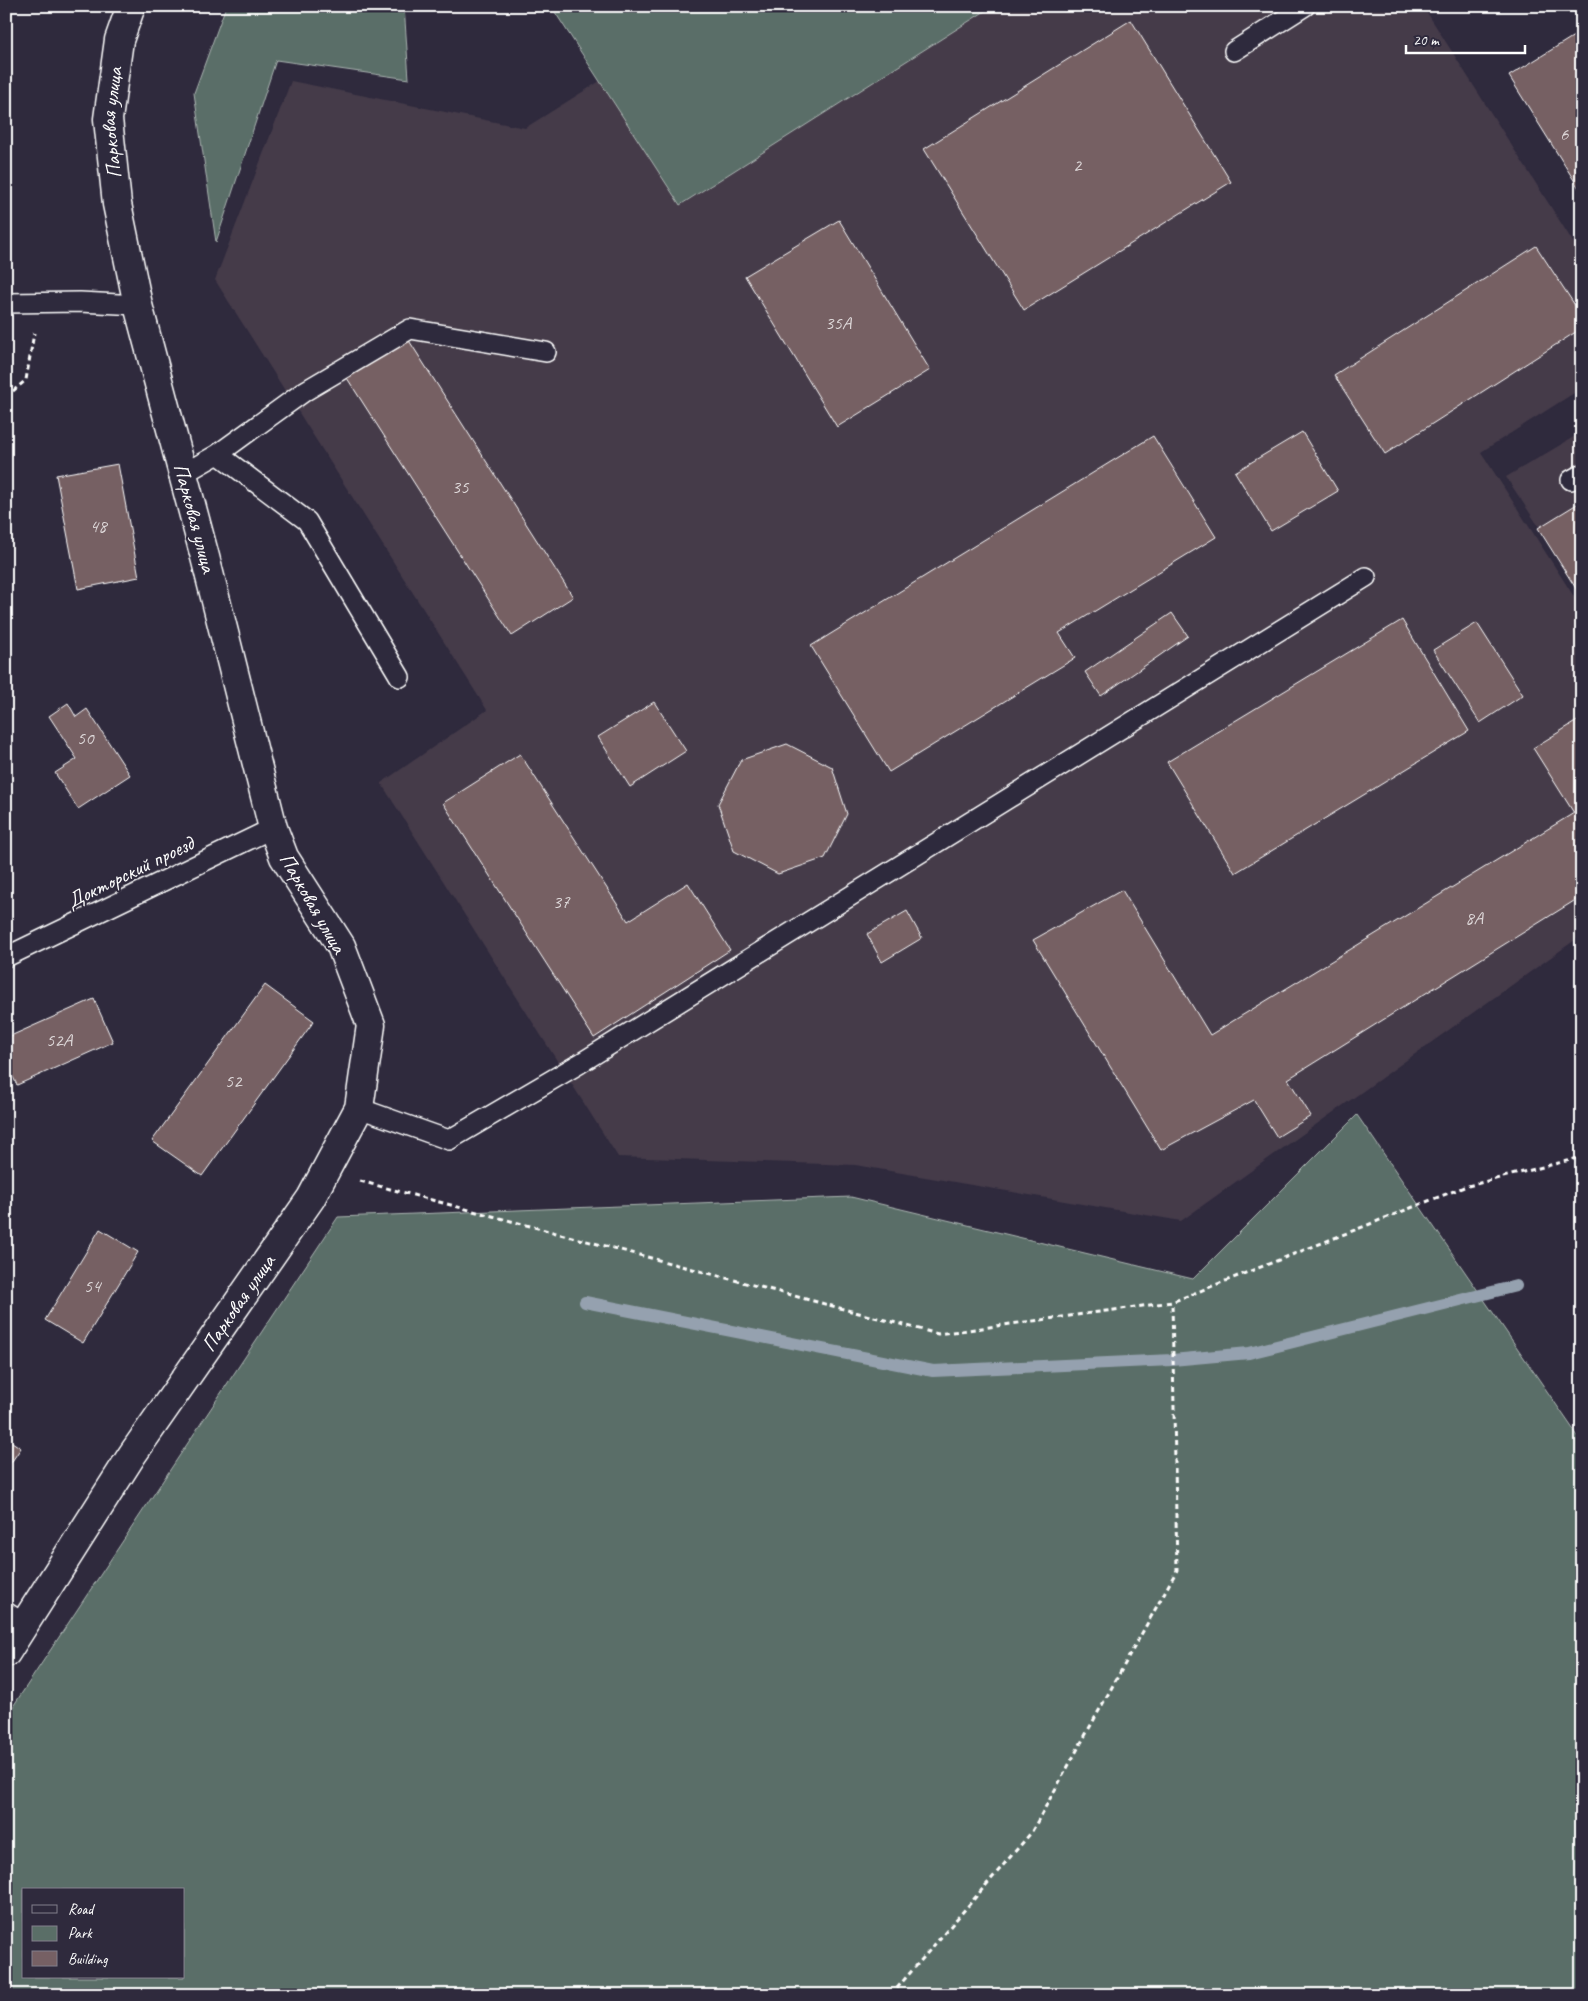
<svg xmlns="http://www.w3.org/2000/svg" width="1588" height="2001" font-family="Caveat,sans-serif">
<style>
.built{fill:#443a49}
.green{fill:#5a6e67;stroke:#acb6b3;fill-rule:evenodd}
.lines{fill:none;stroke-linecap:round;stroke-linejoin:round}
.stream{stroke:#95a1af;stroke-width:12}
.building{fill:#766064;stroke:#fff}
.lane-casing{stroke:#fff;stroke-width:22}
.street-casing{stroke:#fff;stroke-width:31}
.path{stroke:#fff;stroke-width:3;stroke-dasharray:5 4;stroke-linecap:butt}
.lane{stroke:#2f2a3d;stroke-width:19}
.street{stroke:#2f2a3d;stroke-width:28}
.labels{text-anchor:middle;dominant-baseline:central;stroke-width:4;stroke-linejoin:round;paint-order:stroke}
.number-label{font-size:19px;fill:#ddd7d8}
.street-label{font-size:21px;fill:#fff;stroke:#2f2a3d}
</style>
<rect width="100%" height="100%" fill="#2f2a3d"/>
<filter id="ink" filterUnits="userSpaceOnUse"><feTurbulence type="fractalNoise" baseFrequency=".02" numOctaves="2"/><feDisplacementMap in="SourceGraphic" scale="10" xChannelSelector="R" yChannelSelector="G"/><feConvolveMatrix kernelMatrix="1 2 1 2 8 2 1 2 1" color-interpolation-filters="sRGB"/></filter>
<g filter="url(#ink)">
<path class="built" d="M611,6H1423L1582,256V388L1481,452L1582,609V935L1181,1221L855,1165L618,1157L381,783L487,710L215,280L291,81L525,128L643,54Z
M1582,432V592L1506,477Z"/>
<path class="green" d="M226,6H404L409,79L276,60L216,242L194,93Z
M551,6H993L680,205Z
M1357,1115L1582,1442V1995H6V1717L338,1217L851,1197L1193,1279ZM24,1890H184V1977H24Z"/>
<g class="lines">
<path class="stream" d="M585,1302L933,1371L1172,1360L1249,1353L1516,1286"/>
</g>
<path class="building" d="M1131,20L1231,182L1024,310L924,149Z
M1582,31V193L1509,76Z
M839,220L930,370L837,427L745,276Z
M1536,246L1582,316V328L1385,454L1334,375Z
M408,339L573,597L512,636L347,378Z
M1302,432L1338,491L1271,531L1235,472Z
M1153,436L1216,537L1059,633L1075,658L889,772L811,646Z
M118,464L139,577L78,589L56,475Z
M1582,501V598L1538,528Z
M1172,613L1188,636L1101,696L1085,672Z
M1402,620L1469,731L1235,873L1167,762Z
M1477,623L1523,695L1480,723L1433,650Z
M654,702L686,751L630,787L598,737Z
M68,703L76,717L87,709L130,775L78,809L55,773L77,759L49,716Z
M1582,718V896L1288,1079L1311,1116L1277,1137L1254,1100L1161,1150L1033,940L1122,890L1210,1035L1574,813L1533,748Z
M787,744L832,767L847,814L825,858L778,874L734,851L718,804L741,760Z
M520,754L628,921L688,883L730,950L594,1038L443,803Z
M907,911L922,938L882,962L867,934Z
M265,985L314,1021L202,1176L152,1141Z
M94,999L113,1042L17,1085L6,1063V1038Z
M100,1229L138,1252L83,1343L45,1320Z
M6,1438L21,1448L6,1470Z"/>
<g class="lines">
<defs>
<path id="lane" d="M1234,51L1305,6
M6,303L80,302L138,305
M218,454L305,391L410,329L546,352
M183,474L218,454L307,521L400,677
M1571,480L1582,474
M6,957L273,828
M359,1108L449,1140L579,1064L1366,577
M6,1612L25,1624"/>
<g id="street">
<path id="s1" d="M6,1653L132,1455L311,1198L359,1108L371,1025L341,946L284,857L273,828L205,557L138,305L117,204L108,119L119,40L131,6"/>
</g>
</defs>
<use href="#lane" class="lane-casing"/>
<use href="#street" class="street-casing"/>
<path class="path" d="M6,397L26,380L34,333
M360,1181L938,1334L1172,1302L1464,1187L1582,1157
M891,1995L1031,1833L1177,1570L1172,1302"/>
<use href="#lane" class="lane"/>
<use href="#street" class="street"/>
</g>
</g>
<g class="labels">
<g class="number-label">
<text x="1564" y="134">6</text>
<text x="1077" y="165">2</text>
<text x="838" y="323">35А</text>
<text x="460" y="487">35</text>
<text x="98" y="526">48</text>
<text x="85" y="738">50</text>
<text x="561" y="902">37</text>
<text x="1474" y="918">8А</text>
<text x="59" y="1040">52А</text>
<text x="233" y="1081">52</text>
<text x="92" y="1286">54</text>
</g>
<g class="street-label">
<text stroke="none"><textPath href="#s1" startOffset="1680">Парковая улица</textPath></text>
<text transform="translate(195 518) rotate(75)">Парковая улица</text>
<text transform="translate(130 872) rotate(-26)">Докторский проезд</text>
<text transform="translate(313 903) rotate(60)">Парковая улица</text>
<text stroke="none"><textPath href="#s1" startOffset="420">Парковая улица</textPath></text>
</g>
</g>
<rect width="1588" height="2001" fill="none" stroke="#2f2a3d" stroke-width="25"/>
<rect x="12" y="12" width="1563" height="1976" fill="none" stroke="#fff" stroke-width="2" filter="url(#ink)"/>
<rect x="22" y="1888" width="162" height="90" fill="#2f2a3d" stroke="#827f8b"/>
<rect x="32" y="1905" width="25" height="8" fill="#2f2a3d" stroke="#827f8b"/>
<text x="68" y="1914" font-size="15" fill="#ffffff">Road</text>
<rect x="32" y="1926" width="25" height="15" fill="#5a6e67" stroke="#827f8b"/>
<text x="68" y="1938" font-size="15" fill="#ffffff">Park</text>
<rect x="32" y="1951" width="25" height="15" fill="#766064" stroke="#827f8b"/>
<text x="68" y="1964" font-size="15" fill="#ffffff">Building</text>
<path d="M1406 45v8h119v-8" fill="none" stroke="#ffffff" stroke-width="2.5"/>
<text x="1413" y="45" font-size="15" fill="#ffffff" stroke="#2f2a3d" stroke-width="4" paint-order="stroke">20 m</text>
</svg>
